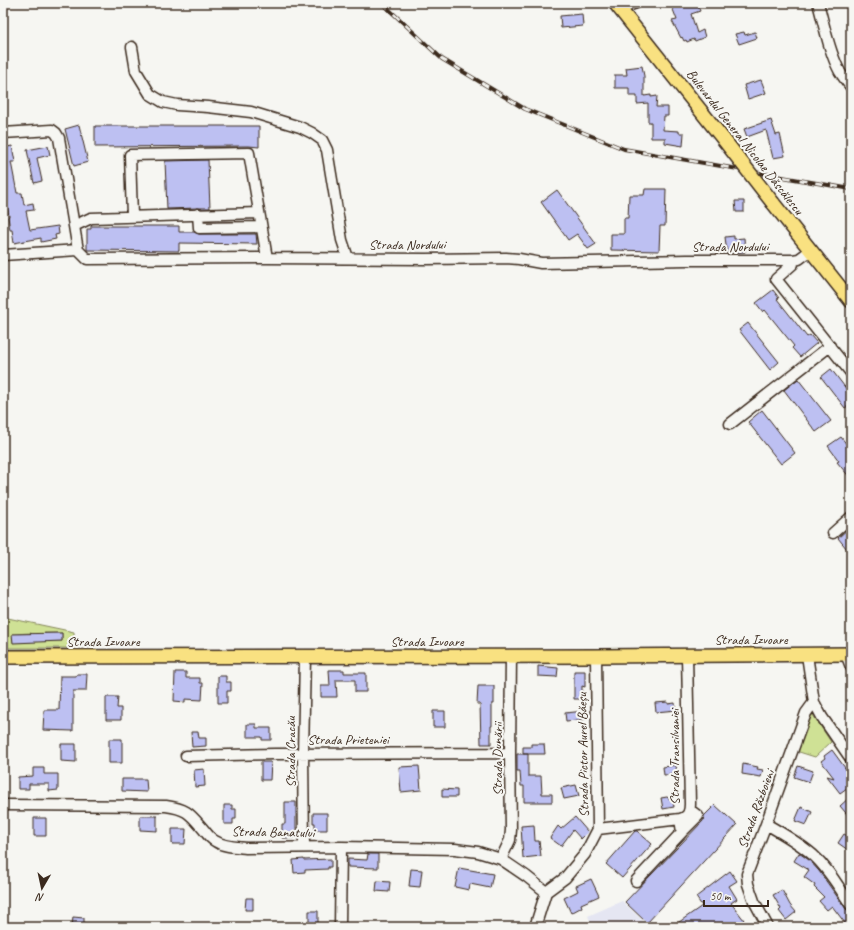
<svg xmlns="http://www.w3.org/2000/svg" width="854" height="930" font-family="Caveat,sans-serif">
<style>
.built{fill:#e5e6f2}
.green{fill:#cfe195;stroke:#85865a;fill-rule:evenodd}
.building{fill:#bdc0f2;stroke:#3b2a1e}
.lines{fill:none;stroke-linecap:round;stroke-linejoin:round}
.minor-casing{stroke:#3b2a1e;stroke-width:13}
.major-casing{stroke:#3b2a1e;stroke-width:16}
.minor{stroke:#f6f6f2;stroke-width:10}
.major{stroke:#f9e181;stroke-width:13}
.rail-casing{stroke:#3b2a1e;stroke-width:4}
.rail{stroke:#f6f6f2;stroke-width:2.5;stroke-dasharray:8;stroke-linecap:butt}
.major-bridge-casing{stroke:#3b2a1e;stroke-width:16;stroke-linecap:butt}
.major-bridge{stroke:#f9e181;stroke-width:13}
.labels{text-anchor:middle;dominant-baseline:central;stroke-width:4;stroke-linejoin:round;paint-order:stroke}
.street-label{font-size:14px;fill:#3b2a1e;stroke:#f6f6f2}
</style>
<rect width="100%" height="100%" fill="#f6f6f2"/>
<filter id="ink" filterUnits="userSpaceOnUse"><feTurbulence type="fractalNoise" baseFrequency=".025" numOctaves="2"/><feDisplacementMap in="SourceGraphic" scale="8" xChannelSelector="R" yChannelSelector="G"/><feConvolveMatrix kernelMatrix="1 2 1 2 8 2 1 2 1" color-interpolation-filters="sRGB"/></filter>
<g filter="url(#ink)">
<path class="built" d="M622,901L644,922L640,927H593L588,916Z"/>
<path class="green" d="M3,617L74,632V648H3ZM31,633V642H13L12,634ZM44,633H62V641H43Z
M810,715H813L831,742L815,757L796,751Z"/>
<path class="building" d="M673,3H697L700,11L691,14L697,33L703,30L705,37L695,41L694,39L687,42L686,40L684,41L682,37L681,38L672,21L677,20L672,7H674Z
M582,14L583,26L561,28L560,16Z
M744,32L745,35L755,32L757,38L739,44L735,34Z
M642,66L644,76V96L651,95V97L657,96L656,107H668V116H664L663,130L679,131V133H684L683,146L665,143V138H651V122H648V103L637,104V96H629V88H615V75H627L626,68Z
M761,80L766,93L748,99L744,85Z
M771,120L776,135L780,134L785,156L773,158L766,130L747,137L744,129Z
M79,125L88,162L74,166L65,129Z
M95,126H259V147L249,146L95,147Z
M12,146L15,162H11L17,193H22L24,205L33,203L34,210L26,211L30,230L58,226L59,234L55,235L56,239L41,242V238L14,243L12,230H10L8,217L9,216L3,187V148Z
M48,146L50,155L37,158L42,181L34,183L27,150Z
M208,160L210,208H198L167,209L165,161Z
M645,189H666L665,226H660L659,251L611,250V234H624V218H628L629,195H644Z
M557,190L596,244L588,249L577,234L568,240L541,202Z
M735,201H744V212H736Z
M91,226H179V232H194L199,234H256L257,244L179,243V251L87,250V229H91Z
M734,236V239L744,238L745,252L727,253L725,237Z
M773,290L779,298L777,299L807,337L810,335L817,343L800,357L792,348L794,346L765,310L763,312L756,303Z
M748,323L779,362L770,370L739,330Z
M831,369L851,395V404L845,408L821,377Z
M798,379L831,421L816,432L784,390Z
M762,410L795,453L781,464L748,422Z
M841,437L851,450V479L837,462L839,461L828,446Z
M851,526V554L838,538Z
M62,633V641L13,643L12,634Z
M538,666L558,668L557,677L538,676Z
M329,670H344V673H366V692H355V680H336L337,697H321V686H330Z
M574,671H585V687L582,686V699H574Z
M175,672H186V678H200V683H203L202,700L185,699V702L174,701Z
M77,674H87L86,691H73V731L43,730L44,710H59L60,676H76Z
M218,676H226V682H231V691H227V703H218Z
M478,686H494V704H492V726H491V744H481L480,704H477Z
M106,697H118L117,708H121V720H106Z
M668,702V704L675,703L676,710L656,712L655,703Z
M433,711H445V727H433Z
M585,711L586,719L566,721L565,713Z
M247,724H256V728H271V740H262V737H247Z
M191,732H198L199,738H206V746L192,747Z
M109,739H122V763H109Z
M61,744H76V762L61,761Z
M531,744H544L545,754H523V747H531Z
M832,750L851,776V785L840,793L827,776L834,778L821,761L825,758L824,756Z
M517,754H528V776H541L542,794H552V802H524V786H521L520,771H517Z
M261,762H271L270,780H261Z
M743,764L758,767L757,769L763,770L761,777L742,774Z
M676,765L677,774L664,775L663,767Z
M419,766L421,790L401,792L399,767Z
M798,766L813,771L809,782L794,777Z
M33,768H44V774H58V790L49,791V784H29V789H18V777L33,776Z
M204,769L205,786L195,787L194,770Z
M122,779H146L147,792L122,791Z
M576,785L579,796L564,799L561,788Z
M442,789L457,790V797H442Z
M851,796V819L840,806Z
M667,797L673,801L674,807L663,809L661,798Z
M285,802H296V833H293V838H282V824H285Z
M224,805H232V809H236V819H233V824H224Z
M715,805L737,825L647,923L625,902L703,821L704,816Z
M801,807L812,812L806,825L795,821Z
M313,813H327V830H315V823H313Z
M140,816H157V831L140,830Z
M575,817L588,832L581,839L573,830L561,846L550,838L558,826L561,829Z
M34,818H46V836H34Z
M534,825L535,841H539L541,856L523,858L521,826Z
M172,829H186L185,844H172Z
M635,831H637L652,844L622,878L606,864Z
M844,834L851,838V845L848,850L838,843Z
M799,853L809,860L819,871L846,909L848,911H851V927H848L832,906L827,910L819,901L824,897L814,887L815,885L804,877L809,870L794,861Z
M368,854H378V868L348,867V859L367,860Z
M304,859V860L331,859V867H328V869L305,870V872L294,873L293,860Z
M459,868L493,874L490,888L470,884L469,890L455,887Z
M411,869L422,870L420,887L409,886Z
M730,871L737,881L729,886L737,899L731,903L744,920L734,927H672L702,906L696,897Z
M591,879L599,896L581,904L582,907L571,913L564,898L578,891L576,886Z
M377,881L390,882L389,892L376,891Z
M782,890L790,905L796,912L786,920L779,911L781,909L773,895Z
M246,898H253V910H245Z
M309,911H318V925H309Z
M73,917L84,918V927H72Z"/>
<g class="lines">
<defs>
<path id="minor" d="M818,3C824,24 829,52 840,72C843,77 847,82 851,87
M619,9L636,3
M132,47L136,71L150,94L163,102L177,105L208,107L251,112L300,127L312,133L322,140L327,150L342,240L348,258
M3,133L52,130L56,133L59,138L74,226
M198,214L199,228L261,227
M132,216L130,155L249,153L267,258
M78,250L74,226L91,218L259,213
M3,255L78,250L87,259L267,258L426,259L506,258L519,259L541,263L687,260H793L799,259L811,250
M793,260V264L776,279L851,373
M730,424L830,346
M833,533L851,517
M846,654L851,667
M807,655L814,702L822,717L851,759
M186,756L275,754L510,753
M3,805L166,806C188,809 190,814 204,830C207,834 211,839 215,841C224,847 236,847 246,848L341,847L455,849L478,852L501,859L526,876L546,892
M766,824C782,833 799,843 813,855C829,869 839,888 851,905
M598,829L680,819C688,817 690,812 690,804L687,655
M682,832L698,816L690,810
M304,847L303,754L305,657
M501,859L510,840L511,830L510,753L511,656
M636,881L682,832L680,819
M340,927L341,847
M535,927L546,892L565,878L585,854L598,829L596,656
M768,927L754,901L748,884L747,874L766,824L806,713L814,702"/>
<path id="major" d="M615,3L724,140
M773,203L851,301
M3,657L596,656L851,654"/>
</defs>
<use href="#minor" class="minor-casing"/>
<use href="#major" class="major-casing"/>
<use href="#minor" class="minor"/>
<use href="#major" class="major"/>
<defs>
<path id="rail" d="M382,3L442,59L525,109L624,149L851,189"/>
</defs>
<use href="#rail" class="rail-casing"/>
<use href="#rail" class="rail"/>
<defs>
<path id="major-bridge" d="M724,140L773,203"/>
</defs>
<use href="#major-bridge" class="major-bridge-casing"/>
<use href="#major-bridge" class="major-bridge"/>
</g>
</g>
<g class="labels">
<g class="street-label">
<text transform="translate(745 142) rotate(52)">Bulevardul General Nicolae Dăscălescu</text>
<text x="407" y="244">Strada Nordului</text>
<text x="730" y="246">Strada Nordului</text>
<text x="751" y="639">Strada Izvoare</text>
<text x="103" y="641">Strada Izvoare</text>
<text x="427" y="641">Strada Izvoare</text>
<text x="348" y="739">Strada Prieteniei</text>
<text transform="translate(290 752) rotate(-90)">Strada Cracău</text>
<text transform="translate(583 755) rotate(-91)">Strada Pictor Aurel Băeșu</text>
<text transform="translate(674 757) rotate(-90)">Strada Transilvaniei</text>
<text transform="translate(497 759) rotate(-90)">Strada Dunării</text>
<text transform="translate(756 809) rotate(-70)">Strada Războieni</text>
<text transform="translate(273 832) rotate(1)">Strada Banatului</text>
</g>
</g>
<rect width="854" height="930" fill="none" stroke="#f6f6f2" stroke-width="16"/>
<rect x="8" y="8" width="838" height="914" fill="none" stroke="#3b2a1e" stroke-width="1.5" filter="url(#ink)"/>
<g transform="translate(42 888) rotate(189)" stroke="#f6f6f2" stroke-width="3" paint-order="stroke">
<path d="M0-3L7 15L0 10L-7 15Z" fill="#3b2a1e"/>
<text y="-6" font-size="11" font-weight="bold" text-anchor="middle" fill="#3b2a1e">N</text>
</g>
<path d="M704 900v6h64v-6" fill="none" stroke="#3b2a1e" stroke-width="2"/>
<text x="710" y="900" font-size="12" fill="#3b2a1e" stroke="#f6f6f2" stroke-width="3" paint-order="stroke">50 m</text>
</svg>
